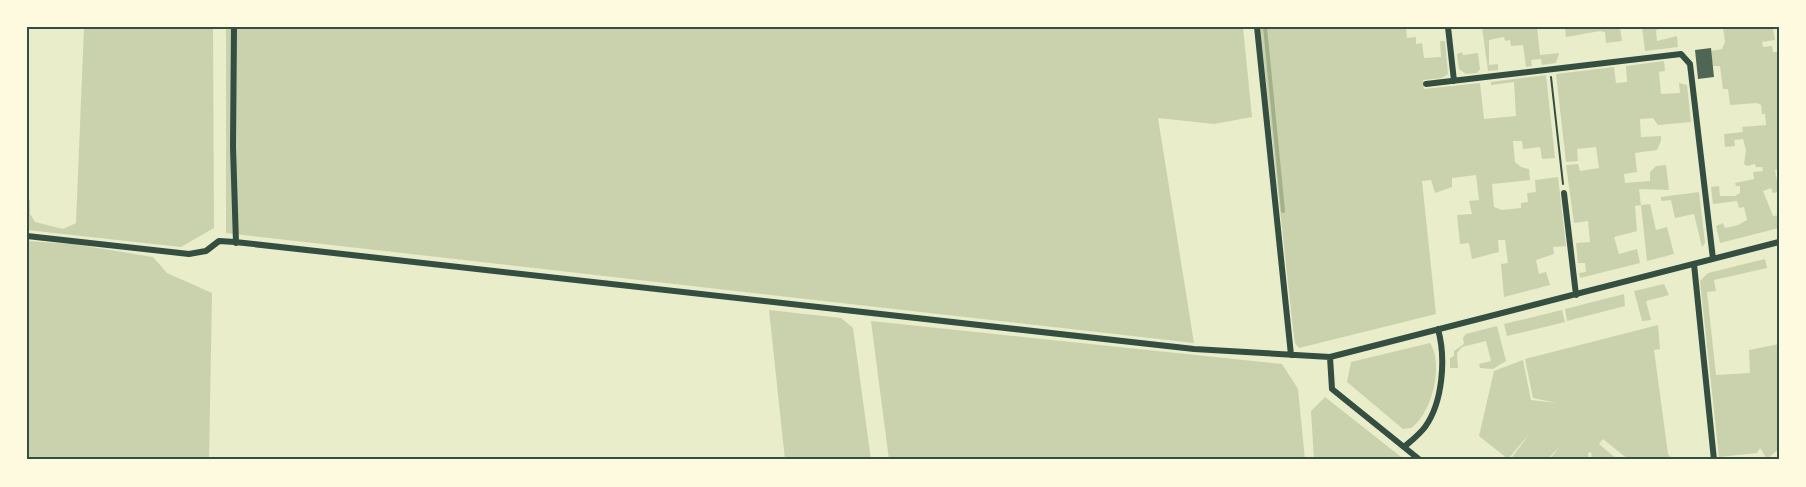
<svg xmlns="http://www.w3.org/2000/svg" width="1806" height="487" font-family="'Roboto Serif',serif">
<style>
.green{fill:#cad2ad}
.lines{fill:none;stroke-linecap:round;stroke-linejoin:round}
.stream{stroke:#a3b18a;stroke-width:4}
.building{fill:#4f6655}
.path{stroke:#344e41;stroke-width:2}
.minor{stroke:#344e41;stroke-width:6}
.neatline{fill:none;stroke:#344e41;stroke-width:2}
</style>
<rect width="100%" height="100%" fill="#e9edc9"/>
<path class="green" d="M84,27H213L214,228L181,247L27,230V198L30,201V214L35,222L63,229L76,223Z
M226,27H1243L1252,117L1214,124L1158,118L1194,343L226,233Z
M1260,27H1406L1407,38L1416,37V44L1422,43L1424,58L1441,57L1440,41H1445L1448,74L1442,78L1423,80L1424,89L1480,83L1484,119L1516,116L1514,82L1491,85V82L1546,75L1555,158L1542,159L1540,147L1523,149L1522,141H1513L1515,162L1521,167L1529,169L1530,180L1492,184L1494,207L1502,210L1521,208V203L1528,202L1527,193L1536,192L1535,180L1558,177L1566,246L1553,247L1554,254L1536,260L1539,274L1546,272L1550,285L1504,297L1501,264L1508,263L1505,240H1498L1499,252L1472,259L1469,243L1460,244L1457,215L1472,214L1469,201L1479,200L1476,175L1452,178V187L1435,193L1431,180L1422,181L1436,314L1299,348L1295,343L1293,329Z
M1482,27H1537L1540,55L1559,53L1556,63L1542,65L1541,59L1531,60L1532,66L1526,67L1523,45L1511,46L1510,40L1505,41L1504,37L1489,40V65L1498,64V70L1488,71Z
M1565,27H1620L1622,41L1606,43L1605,32L1600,31L1566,37Z
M1642,27H1666L1656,30L1657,41L1677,36L1678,47L1645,51Z
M1723,27H1779L1773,28L1775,40L1762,42L1763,47L1772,46L1773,52H1779V169L1775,170L1779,192L1773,193L1771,188L1763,191L1773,216L1779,215V228L1720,243L1716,226L1723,223L1725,228L1738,225L1747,220L1744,207L1739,208L1737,201L1713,204L1711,187L1719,186L1720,196H1735L1740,193V186H1736L1735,183L1754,179L1753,172L1763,171L1762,167H1756L1755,164L1747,166L1744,164L1746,150L1743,139L1734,140L1735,146L1725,147L1724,134L1743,132L1742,127L1766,125L1765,114H1762L1761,105L1757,103L1730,105L1728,89H1723L1720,66H1713L1711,51L1722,49L1725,42Z
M1462,52L1463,55L1478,53L1480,69L1477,73L1466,74L1459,69L1457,54Z
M1664,61L1665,71L1659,72L1661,94L1680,93L1679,83L1687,85L1691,122L1658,125L1653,118L1640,119L1641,137L1661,136V141L1657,150L1635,153L1637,172L1624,174L1625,183L1650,181V172L1656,166L1666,165L1669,190L1639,189L1641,205L1635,206L1637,231L1614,237L1619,254L1637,249L1640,263L1580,278L1579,273L1586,272L1585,263H1578L1576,243L1590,242L1588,221L1574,223L1566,165L1578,164L1580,171L1599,168L1596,147L1577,149L1578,161L1566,162L1556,74L1614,67L1616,83L1627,82L1626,66Z
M1699,192L1705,243L1702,247L1694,214L1675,218L1671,200L1661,201V197Z
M1650,204L1656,230L1667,227L1674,254L1647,261L1641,205Z
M27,241L73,244L153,257L167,273L212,293L209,460H27Z
M1765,259L1767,268L1714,280L1716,291L1707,292L1716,375L1750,373L1749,350L1779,344V449L1767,459L1760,448L1757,453L1719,457L1700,281L1708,273Z
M1664,284L1669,295L1646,301L1651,320L1642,321L1634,291Z
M1624,294L1625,306L1567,321L1565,309Z
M769,310L841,318L853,328L871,460H785Z
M1562,310L1565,322L1507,336L1504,324Z
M871,321L1282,364L1298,389L1305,460H889Z
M1658,325L1660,349L1654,350L1668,454L1673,460H1629L1603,439L1599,444L1618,460H1592L1591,452L1588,453L1589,460H1549L1560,446L1547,460H1510L1530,433L1508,459L1479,436L1494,371L1523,360L1531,400L1556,403L1533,398L1525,359Z
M1497,326L1506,361L1493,369L1480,368L1479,364L1491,361L1486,341L1462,347L1457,353L1458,368H1450V358L1454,356V351L1464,344L1463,338L1466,334Z
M1430,343C1444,364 1432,414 1411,428L1403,429L1347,382L1351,362Z
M1325,397L1405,460H1314L1311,411Z"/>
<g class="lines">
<path class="stream" d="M1265,27L1283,211"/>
</g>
<path class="building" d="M1711,48L1714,77L1698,79L1695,50Z"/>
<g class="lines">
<path class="path" d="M1551,77L1563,184"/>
<path class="minor" d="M234,27L233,147L236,243
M1257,27L1291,355
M1448,27L1454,81
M1426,84L1681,54L1690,64L1713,259
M1564,193L1576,295
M27,236L189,254L206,251L219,241L235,242L1194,349L1330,357L1779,242
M1694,264L1714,460
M1330,357L1332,389L1420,460
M1404,447C1411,441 1419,435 1425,427C1443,402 1446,358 1438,329"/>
</g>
<rect width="1806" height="487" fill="none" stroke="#fefae0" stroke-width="57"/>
<rect x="28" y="28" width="1750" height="430" class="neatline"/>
</svg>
